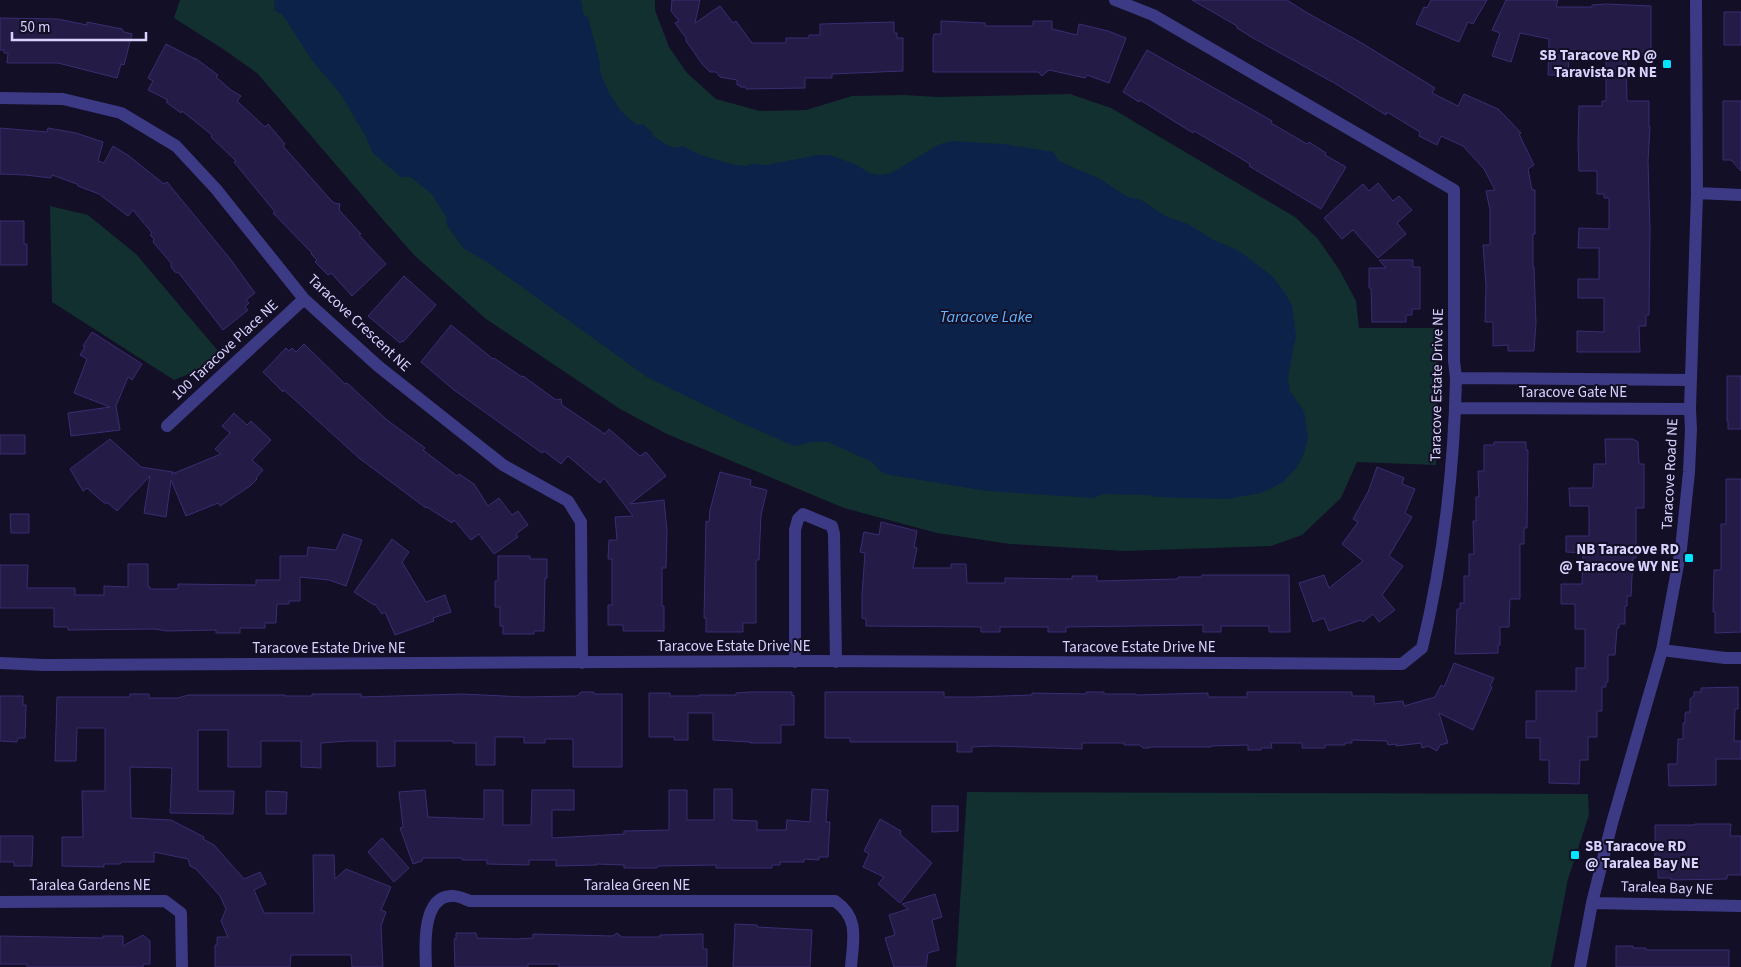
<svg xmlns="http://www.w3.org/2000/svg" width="1741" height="967" font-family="'Source Sans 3',sans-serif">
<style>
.green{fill:#12302f}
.water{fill:#0c2248}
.building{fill:#241b47;stroke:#3b2d73}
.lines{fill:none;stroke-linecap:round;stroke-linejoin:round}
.minor{stroke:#3d3a85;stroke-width:12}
.poi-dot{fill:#00e5ff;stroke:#130f26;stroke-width:2}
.labels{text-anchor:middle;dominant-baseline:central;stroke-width:4;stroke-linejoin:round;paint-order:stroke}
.poi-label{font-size:15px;font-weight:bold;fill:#d9d4ff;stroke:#130f26;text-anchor:end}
.street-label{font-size:15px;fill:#d9d4ff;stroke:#130f26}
.water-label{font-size:16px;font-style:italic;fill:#62b6ff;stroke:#130f26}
</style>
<rect width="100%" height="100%" fill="#130f26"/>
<path class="green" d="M180,0H655V10L669,47L687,73L716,99L760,111L806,110L852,96L904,95L938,97L1070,94L1111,108L1295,217L1318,239L1340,271L1356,301L1359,328H1438L1436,465L1357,462L1341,498L1302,535L1271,546L1124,551L1010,544L937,533L844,508L667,434L620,409L486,319L414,255L385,222L258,74L226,51L174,18Z
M50,206L88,215L136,254L219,352C206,365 191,374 174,380L52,302Z
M967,792L1588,794L1589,815L1568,879L1551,967H956Z"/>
<path class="water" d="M274,0H581L584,15L588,17L600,63C597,75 615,102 622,112C626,117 633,121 637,125L643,124L652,132L653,136L664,143L674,148L683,146L700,155L735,165L747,166L752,164L767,165L817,155H830L857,165L869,173L880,175L891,173L940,144L952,141L1003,144L1053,152L1059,161L1100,179L1128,197L1141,200L1167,217L1188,224L1212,239L1239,251L1272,276L1283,290L1292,305L1296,335L1288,378L1290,391L1304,411L1308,437L1304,454L1297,467L1282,483L1261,493L1227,499L1155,497L1149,495L1103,494L1093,498L987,491L884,474L872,462L828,442H811L794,446L737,421L647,377L487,262L463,248L447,225L446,217L432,194L410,177H401L372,152L365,135L341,95L311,59L283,15L275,11Z"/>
<path class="building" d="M672,0H700L695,23L720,6L733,23L736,21L752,43H786V38H809V35H820V24L894,22V33H897V38H903V71L832,74V78H805V88L746,89V87H740V85H737V80L720,77L716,72H710L703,65L686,41V38L675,23L679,21L671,11Z
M1192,0H1287L1309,14L1360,42L1435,88L1432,93L1458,106L1464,94L1498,109L1507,118L1521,133L1519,134L1534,165L1528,169L1532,190H1535V234H1533V267H1534L1536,323L1534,351H1508V345L1493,346V322H1485L1486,286L1483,245H1490V210L1486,191L1495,190L1484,169L1463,146L1441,136L1437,145L1419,136L1420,132L1387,112L1386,115L1336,84L1253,38L1237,28V26Z
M1431,0H1487L1473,24L1468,22L1459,42L1416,24L1424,7L1427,8Z
M1506,0H1558L1556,7H1592V5L1606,4L1651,6V55H1626L1627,101H1649V127H1650L1648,161L1650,230L1649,315H1646V326H1639L1640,352H1577V331L1604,332V298H1578V279H1599V248H1578L1579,228L1609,229V198H1604V194H1597V171H1579L1578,144L1579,106H1602V101H1606V54L1569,56L1568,75H1548L1549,39L1520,33L1511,62L1492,56L1500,33L1492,30Z
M1724,12H1741V45H1724Z
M0,18L58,19L87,25V22L122,29L124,32L132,34L124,65L121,64L117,78L58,63H7L8,53H4V50H0Z
M941,21L985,23V26H1033V21H1052V29L1077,35L1079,24L1108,31L1126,38L1109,83L1087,75L1085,78L1049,70L1042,76L1038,72H933V38L934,34H941Z
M166,44L195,59V58L218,75L216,77L231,90L241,96L237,101L265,127L268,124L285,144L283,146L329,198L334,203L340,204L339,210L361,234L359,235L386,264L352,296L331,273L328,275L315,262L317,260L311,254L312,253L273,213L275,212L234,162L236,161L211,137L212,135L182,111L181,113L166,102L168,100L148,90L153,81L148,78Z
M1147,50L1260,114L1272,121L1271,123L1307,144L1309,142L1326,153L1325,155L1346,167L1321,209L1249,166L1250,164L1232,153L1194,131L1193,133L1140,100L1139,102L1123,92Z
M1723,101H1741V171L1731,160H1723Z
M0,128L47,132L48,128L76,133L103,142L98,161L104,163L113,146L129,156L164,184L167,182L231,260L255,293L246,300L249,303L245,307L248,310L223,330L179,273L175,272L171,267V263L153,242L154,239L150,235L152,233L133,210L128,216L99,194L78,186L77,184L52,175L51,178L25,175L0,174Z
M1378,183L1393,201L1399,196L1412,210L1397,223L1406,234L1378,258L1353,230L1342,239L1324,218L1363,184L1369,191Z
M0,221H24V244H27V265H0Z
M1379,260H1413V267H1420V309H1412V315H1406V322H1372L1371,288H1369V268H1386Z
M404,276L436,305L403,342L402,341L400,343L368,316Z
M451,325L493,359L494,358L522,377L523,376L556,400L561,399L562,405L605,434L609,429L640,456L646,452L666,476L630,504L664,500L667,531L666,568H662V606H664V631H623V625H608V605H612V559H608L609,540H617L615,517L633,516L604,478L600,483L596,480L568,456L561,464L544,451L542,453L454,390L421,362Z
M92,332L142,364L132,380L128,377L116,406L120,430L71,436L68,413L110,407L74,393L87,359L80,355L85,347L83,346Z
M304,344L345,384L347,383L387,420L425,448L423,450L457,476L459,474L474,484L488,506L499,498L512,515L518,511L528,525L516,534L518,537L494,554L479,534L471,540L454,520L452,523L427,507L426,508L359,458L284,390L283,392L263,372L286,348L289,351L292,348L296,352Z
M1727,376H1741V429H1728V421H1727Z
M234,413L247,425L251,421L271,440L252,460L263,470L256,478L257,479L250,486L220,506L218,503L186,516L171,480L166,517L144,513L150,476L117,511L108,503H104L87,488L83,491L70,469L110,439L141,467L173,472L172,474L221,454L215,449L230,433L222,426Z
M0,435H25V454H0Z
M1605,439H1633L1638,442L1639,464H1644V508H1636V558H1633L1631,596H1627V606H1625V624H1619V628H1617L1615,655H1608V682H1606V687H1602V711H1597V737H1588V760H1580L1579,784L1549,783V760H1540V738H1526V721H1536V691H1576V668H1585V629H1575V604H1561V584H1582L1583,553L1566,552V536H1589V506H1570L1569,488H1593L1594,464H1606Z
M1494,442H1526V450H1528L1527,528H1524V544H1520V599H1510L1509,627H1500V645H1498V653L1455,654L1457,609H1460V603H1464V576H1469V554H1474L1473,521H1476V497H1479L1478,471H1484V445H1494Z
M1377,467L1402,477L1404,478L1402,484L1415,489L1405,513L1412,517L1389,556L1403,566L1382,595L1395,610L1379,622L1373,614L1363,622L1361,620L1329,631L1324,618L1313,622L1299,583L1324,575L1329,588L1363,561L1342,544L1358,522L1353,519L1368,492Z
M720,472L751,480L750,486L767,490L761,515L759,560H756V623H743V632H706V618H704L706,521L709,522L710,510Z
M1726,479H1741V632L1715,633V612H1713L1714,570H1721V524H1726Z
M10,514H29V533H11Z
M881,522L917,531L914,547L917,548L913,568H951V564H966L967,583H1005V578L1072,579V576H1097V581L1178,579V577H1202V575H1289L1290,632H1269V626H1221V632H1203V625L1066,627V632H1048V627H1000V632H981V627L866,626V619L862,618V595L865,553L860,552L864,532L879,535Z
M343,534L362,540L346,586L329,580L300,577V601H289V604H277L276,623H265V628H240V633H216V630L167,631L155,629L68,630V627H54V608H0V565H28L27,588H75V595H104V586L128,587V564H148V587H150V589H178V584L256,585V580H280V556H307L308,547L336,550Z
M392,539L409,552L402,562L426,602L445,595L451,612L433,618L434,621L395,635L385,612L382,614L375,604L374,605L354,592Z
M498,556H530V559H547V578H545L544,631H534V634H503V626H500V607H495V581H498Z
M1454,663L1494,678L1490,686L1492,687L1473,730L1439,713L1448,743L1440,745L1437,751L1428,746L1422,748L1421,743L1396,746V744L1388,745L1387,741L1352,740V743H1345V745H1325V748H1302V743H1271L1272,748H1261V750H1248V745L1211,746V747H1151L1149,748H1143L1140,745H1124V743H1082V749L994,746L972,747V752H957V742H850V738H825V692H944V697H974L1032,695V693L1086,694V692H1104V694H1136V695L1208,693V697H1247V692H1352V696H1374V704L1403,701L1404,706L1435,697L1441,685L1444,687Z
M1738,687V709H1735L1734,741H1741V759H1716V785L1669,786L1668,764H1677L1678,739H1683V723H1685V714L1686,712H1690V699L1694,696V692H1701V688Z
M581,692H594V694H622V767H573V739H545V743H524V737H495V765H476V743H453V741H395V766L377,767V741H348L321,743V768L301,767V741H261V767H228V730H198V791H234L233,814L170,813L172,768L130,767L131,818L171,820L204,837L203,839L214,845L244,879L260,872L266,884L254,890L264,913H314L313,855H334L335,879L346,869L391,887L381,910L386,912L381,926L383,967H352L351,955H291L290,967H215V945H217V937H228L221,921L226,909L220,896L196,869L190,866L188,859L154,852V862H122L120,864H104V867L62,866V837H83L82,791H105V728H77L76,761H55L57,697H130V694H149V698H178L188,695H285V696H312V694H361V697L462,694L525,697L577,696Z
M750,692H792V696L794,695V725H781V743H750V742L713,740V713H688V740H674V737H649V693H670V696H699V695H736V693Z
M0,696H23V705H26L25,738H18L17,742L0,741Z
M714,789H732V820L757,821V830H786L787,820L810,822L812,789L828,790L826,822H830L828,857H819V860L804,859V862H780V865H772V868H716V865L658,866L657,868H624V865L597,864V865L556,866V860H529V865L487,864V860H462V858H423L422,861L413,864L400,828L403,827L399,792L425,790L428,817L484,819V790H503V825H531L532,790H574V810H552V838L624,834V831L669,830V790H687V820H714Z
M266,791L287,792L286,814H266Z
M932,806H958V831L932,832Z
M880,819L901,831L900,834L932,863L900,903L878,884L884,877L863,867L869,854L864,851Z
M1695,824H1731L1730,836H1741V875H1727V879L1671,880V878H1658V867H1655V825H1695Z
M0,836H33L32,866H14V862H0Z
M382,838L409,868L394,882L368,852Z
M935,894L942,917L932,920L939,950L928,953L926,967H894L885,938L895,935L889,915L908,909L902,904Z
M735,924L757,925V927L812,930L810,967H733Z
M456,933H476L477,938L516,939L533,938V934L613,936L617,933L622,937H660V935L703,934V949H707V967H559V964H528V967H455L454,939H456Z
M143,935L150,941V964H143V967H27V964H0V936L103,938V936H123V946Z
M1616,946H1633V948H1646V950H1729V967H1616Z"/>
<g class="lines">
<path class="minor" d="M0,98L63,99L121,113L176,146L216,189L304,299L378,366L503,465L568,501L581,522L582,663
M1697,193L1741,195
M1456,378L1691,380
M1456,408L1690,409
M167,426L304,299
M1662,650L1725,658H1741
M795,662V530L798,519L803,514L832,526L834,534L836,662
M0,663L44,665L814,661L1402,664L1422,648C1444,558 1454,471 1456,378L1454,361V190L1153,15L1115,0
M0,902L165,901L181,913L182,967
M1592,903L1741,906
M426,967C425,947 422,897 451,896C457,895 464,899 470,901H835C860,918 853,940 851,967
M1580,967L1592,903L1612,823L1662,650L1681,549L1689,472L1691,429L1690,409L1697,193L1696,0"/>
</g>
<g class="poi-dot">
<rect x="1662" y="59" width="10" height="10" rx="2.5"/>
<rect x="1684" y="553" width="10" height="10" rx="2.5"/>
<rect x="1570" y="850" width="10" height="10" rx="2.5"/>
</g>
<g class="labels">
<g class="poi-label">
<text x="1657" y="55">SB Taracove RD @<tspan x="1657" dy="17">Taravista DR NE</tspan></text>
<text x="1679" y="549">NB Taracove RD<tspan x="1679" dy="17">@ Taracove WY NE</tspan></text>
<text x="1585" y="846" text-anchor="start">SB Taracove RD<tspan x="1585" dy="17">@ Taralea Bay NE</tspan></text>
</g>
<g class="street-label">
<text transform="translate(359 323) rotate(43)">Taracove Crescent NE</text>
<text transform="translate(225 350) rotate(-43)">100 Taracove Place NE</text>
<text transform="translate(1437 385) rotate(-89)">Taracove Estate Drive NE</text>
<text x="1573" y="392">Taracove Gate NE</text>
<text transform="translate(1670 474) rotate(-87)">Taracove Road NE</text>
<text x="734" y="646">Taracove Estate Drive NE</text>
<text x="1139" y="647">Taracove Estate Drive NE</text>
<text x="329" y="648">Taracove Estate Drive NE</text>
<text x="90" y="885">Taralea Gardens NE</text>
<text x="637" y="885">Taralea Green NE</text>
<text transform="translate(1667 888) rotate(2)">Taralea Bay NE</text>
</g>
<g class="water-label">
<text x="986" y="317">Taracove Lake</text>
</g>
</g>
<path d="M12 32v8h134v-8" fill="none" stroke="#d9d4ff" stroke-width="2.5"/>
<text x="20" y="32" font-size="15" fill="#d9d4ff" stroke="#130f26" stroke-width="4" paint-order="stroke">50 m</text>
</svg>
